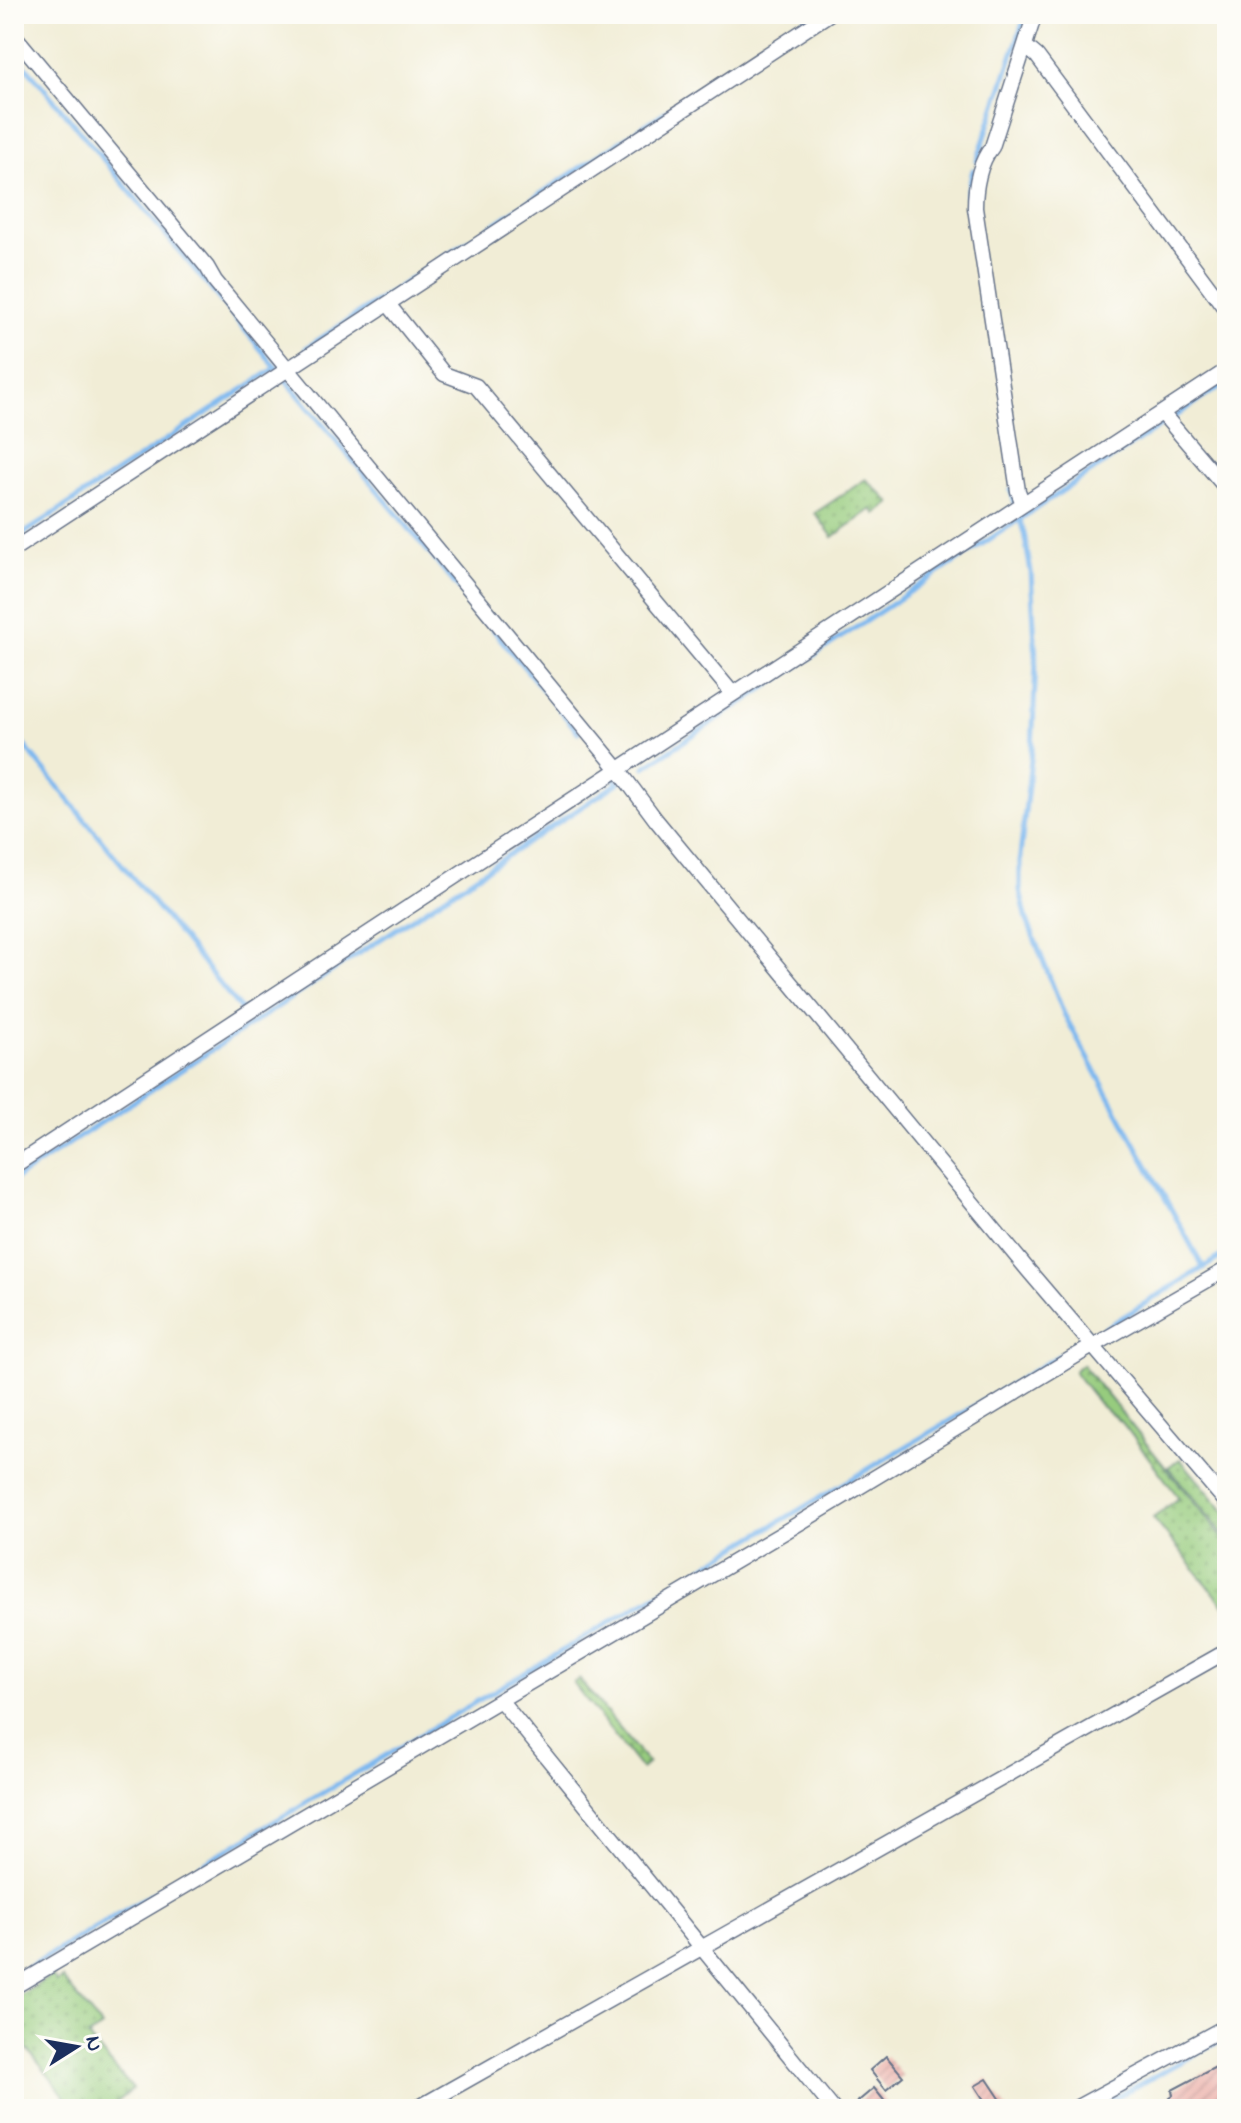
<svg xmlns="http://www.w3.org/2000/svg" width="1241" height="2123" font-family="'Indie Flower',sans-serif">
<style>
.grass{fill:url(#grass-dots);stroke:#597e6e;stroke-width:2}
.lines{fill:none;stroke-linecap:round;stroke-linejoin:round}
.stream{stroke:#7db8ef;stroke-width:5}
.building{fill:url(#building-hatch)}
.street-casing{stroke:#667288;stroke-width:17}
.street{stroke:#fff;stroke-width:14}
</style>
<defs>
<pattern id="grass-dots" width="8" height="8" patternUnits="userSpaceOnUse" patternTransform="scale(2)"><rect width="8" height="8" fill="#97cc7e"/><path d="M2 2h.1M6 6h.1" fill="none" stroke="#7aa66a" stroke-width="1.8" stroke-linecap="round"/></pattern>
<pattern id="building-hatch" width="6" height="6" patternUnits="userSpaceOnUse" patternTransform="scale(2)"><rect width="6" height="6" fill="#ecb2ac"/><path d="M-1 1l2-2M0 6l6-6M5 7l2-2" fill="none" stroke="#ca9996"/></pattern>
</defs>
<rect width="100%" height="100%" fill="#fdfcf7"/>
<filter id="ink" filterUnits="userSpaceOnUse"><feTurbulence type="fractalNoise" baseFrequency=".0125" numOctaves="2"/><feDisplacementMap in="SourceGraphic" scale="16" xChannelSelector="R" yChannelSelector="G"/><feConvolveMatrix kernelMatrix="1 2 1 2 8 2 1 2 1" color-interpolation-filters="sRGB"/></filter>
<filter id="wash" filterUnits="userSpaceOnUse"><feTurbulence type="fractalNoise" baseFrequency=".006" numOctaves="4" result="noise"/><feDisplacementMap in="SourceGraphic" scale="32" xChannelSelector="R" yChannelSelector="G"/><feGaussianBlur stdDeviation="1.8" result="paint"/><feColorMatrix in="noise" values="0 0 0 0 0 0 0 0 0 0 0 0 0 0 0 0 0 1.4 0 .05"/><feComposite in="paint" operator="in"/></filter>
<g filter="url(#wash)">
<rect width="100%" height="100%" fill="#f1edd6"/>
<path class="grass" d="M866,479L891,503L876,514L872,509L833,537L815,513Z
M1082,1364L1227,1543V1609L1153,1518L1179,1498L1124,1425L1099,1404L1074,1371Z
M1180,1459L1227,1514V1539L1168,1467Z
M579,1679L648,1763L641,1769L573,1683Z
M52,1976L56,1982L62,1978L102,2027L88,2037L133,2089L109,2109H75L14,2032V1999Z"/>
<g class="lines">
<path class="stream" d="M14,52L278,370
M977,161L1026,14
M969,211L967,194L973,170
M306,348L814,14
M285,379L578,732
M1011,490L1024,533L1031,572L1036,661L1032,750L1020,856V890L1027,920L1064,1014L1203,1267
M14,540L277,367
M14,733L242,1011
M645,767L1227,382
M14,1180L618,783L615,779
M14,1976L1094,1335L1227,1253
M1094,2109L1227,2037"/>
</g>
<g id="blocks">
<path class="building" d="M886,2056L903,2076L886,2090L870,2070Z
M1227,2061V2101L1212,2109H1177L1170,2097L1173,2095L1172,2090Z
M987,2079L1007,2109H990L975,2086Z
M874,2088L891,2109H849Z"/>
</g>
</g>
<g filter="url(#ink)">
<use href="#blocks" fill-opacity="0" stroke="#667288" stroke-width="2"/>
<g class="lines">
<defs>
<path id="street" d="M14,35L207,267L215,281L618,769L656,820L1028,1270L1227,1503
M1025,46L1037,56L1227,311
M388,304L444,374L476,386L733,694
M1162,413L1227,489
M1023,504L1018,491L975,208C975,188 979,163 992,147L1035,14
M14,549L829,14
M14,1166L1227,370
M501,1701L833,2109
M14,1987L783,1533L1079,1354L1227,1269
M416,2109L1227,1651
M1074,2109L1227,2026"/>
</defs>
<use href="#street" class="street-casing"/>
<use href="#street" class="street"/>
</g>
</g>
<rect width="1241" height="2123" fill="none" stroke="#fdfcf7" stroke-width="48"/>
<g transform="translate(76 2047) rotate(79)" stroke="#fdfcf7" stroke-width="6" paint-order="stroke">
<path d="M0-6L14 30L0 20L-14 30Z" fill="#1b2f5e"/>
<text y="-12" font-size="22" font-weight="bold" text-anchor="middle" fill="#1b2f5e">N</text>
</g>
</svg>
